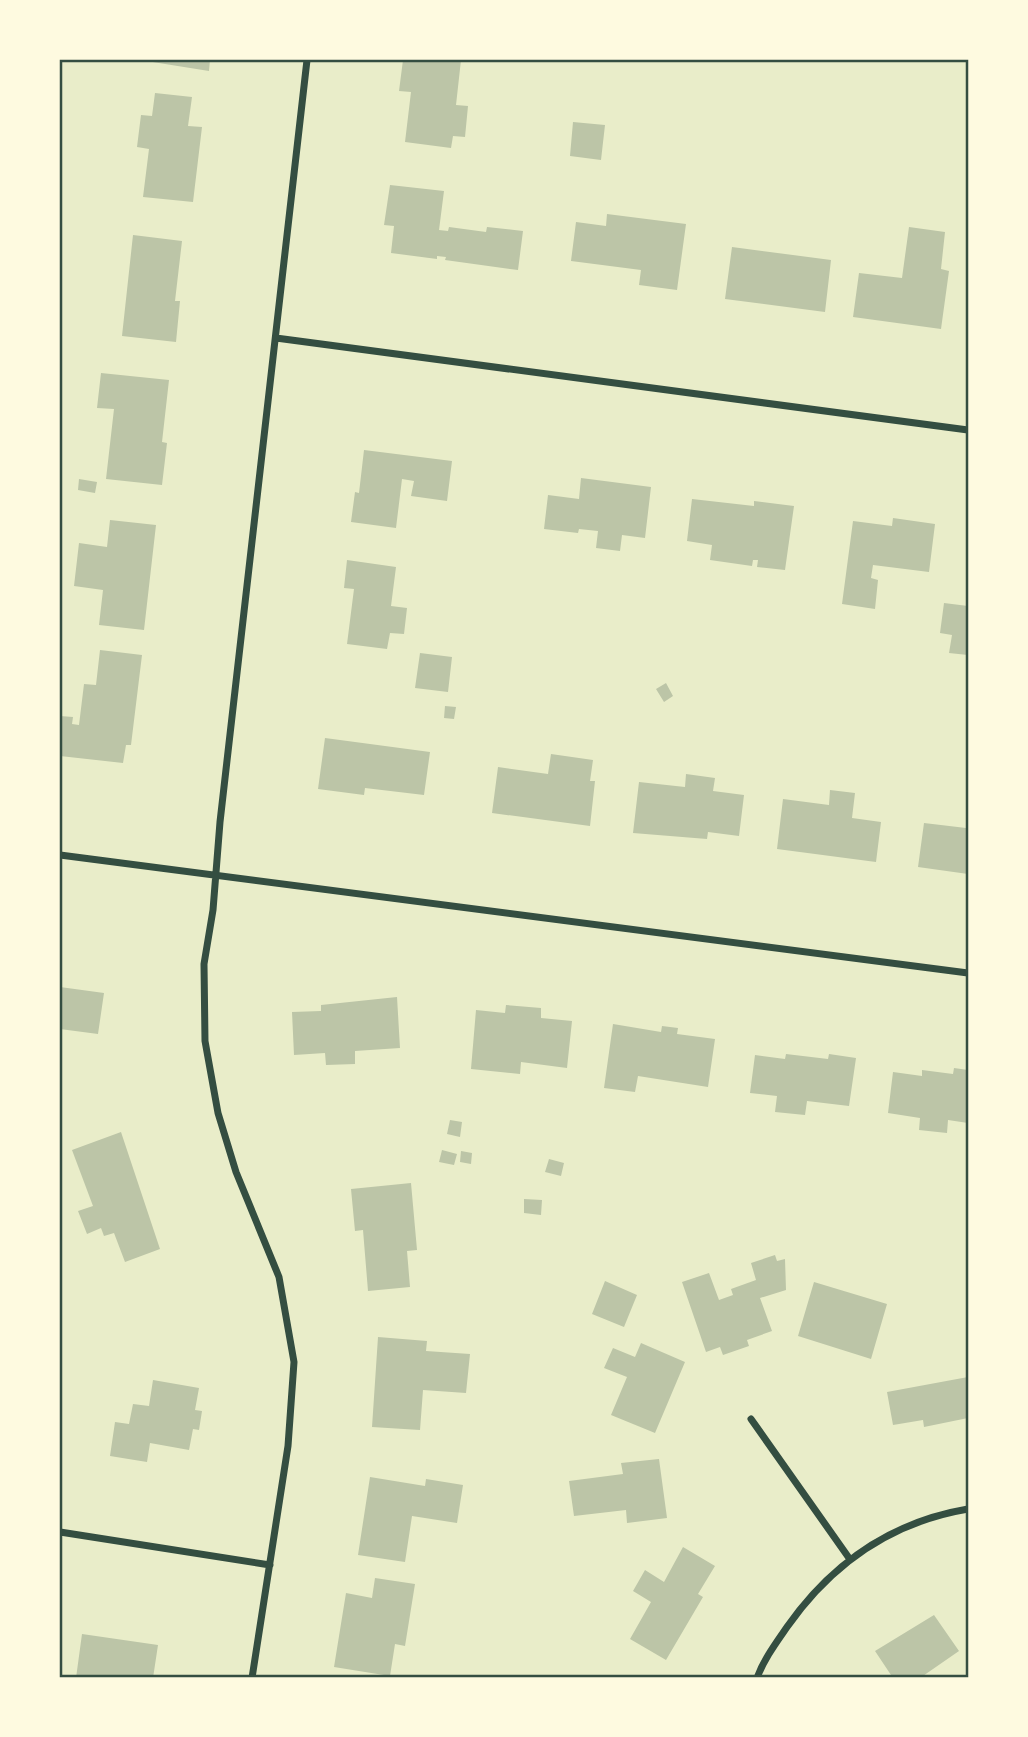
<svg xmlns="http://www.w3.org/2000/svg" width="1028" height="1737" font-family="'Public Sans',sans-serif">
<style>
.building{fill:#bcc5a7}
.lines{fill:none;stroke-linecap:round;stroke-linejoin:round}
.minor{stroke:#344e41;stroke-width:7}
.neatline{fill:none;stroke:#344e41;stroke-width:2.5}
</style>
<rect width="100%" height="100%" fill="#e9edc9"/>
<path class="building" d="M140,60H210L209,71Z
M403,60H461L456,105L468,106L465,137L453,136L451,148L405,142L411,92L399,91Z
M155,93L192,97L188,126L202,127L193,202L143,197L149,149L137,147L141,115L152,116Z
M573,122L605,125L601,160L570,156Z
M390,185L444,191L439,230L448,231L449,227L486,232L487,227L523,231L518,270L445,260L446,257L437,256V259L391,253L394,226L384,225Z
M607,214L686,224L677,290L639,285L641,270L571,261L576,222L606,226Z
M909,227L945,232L941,269L949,271L941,329L853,317L859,273L902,278Z
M133,235L182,241L175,301H180L176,342L122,336Z
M732,247L831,260L825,312L725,299Z
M101,373L169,380L162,442L167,443L162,485L106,479L114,409L97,408Z
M364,450L452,461L447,501L411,496L414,481L402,479L396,528L351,522L355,492L359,493Z
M581,478L651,487L645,538L622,535L620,551L596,548L598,531L579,529L578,533L544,529L548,495L579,499Z
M79,479L97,482L95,493L78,490Z
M692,499L754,506V501L794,506L785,570L757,567L758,560H753L752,566L710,560L712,545L687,541Z
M893,518L935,524L929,572L873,565L871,578L878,580L875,609L842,604L853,521L892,526Z
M110,520L156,525L144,630L99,625L103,590L74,586L79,543L107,547Z
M347,560L396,567L391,606L407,608L404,634L390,633L387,649L347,644L354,589L344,588Z
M944,603L968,606V655L949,653L952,635L940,633Z
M100,650L142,655L131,745H126L123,763L60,756V716L73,717L72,724L79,725L84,684L96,685Z
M420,653L452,657L448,692L415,688Z
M666,683L673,696L664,702L656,689Z
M445,706L456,707L454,719L444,718Z
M325,738L430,752L424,795L365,788L364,795L318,789Z
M551,754L593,760L590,781H595L590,826L492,813L498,767L548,774Z
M686,774L715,778L713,791L744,795L739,836L708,832L707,839L633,833L639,782L685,787Z
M830,790L855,793L852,818L881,822L876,862L777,849L783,799L829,805Z
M924,823L966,828L968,823V874L918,867Z
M60,987L104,993L98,1034L60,1029Z
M397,997L400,1048L355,1051V1064L326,1065L325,1053L294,1055L292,1012L321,1011V1005Z
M506,1005L541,1008V1018L572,1021L567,1068L521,1062L520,1074L471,1069L476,1010L505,1013Z
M613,1024L661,1032L662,1026L678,1028L677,1034L715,1039L708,1087L638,1076L635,1092L604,1088Z
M786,1054L828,1059L829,1054L856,1058L849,1106L807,1101L805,1115L775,1112L777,1096L750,1093L755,1055L785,1059Z
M954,1068L968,1070V1123L948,1120L947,1133L919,1130L920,1118L888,1113L893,1072L922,1076V1070L953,1074Z
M450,1120L462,1122L460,1137L447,1134Z
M121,1132L160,1249L125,1262L114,1233L104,1236L101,1228L87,1234L78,1211L93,1206L72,1150Z
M442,1150L457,1154L454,1165L439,1162Z
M461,1151L472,1153L471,1164L460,1162Z
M549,1159L564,1163L561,1176L545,1172Z
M411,1183L417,1250L407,1251L410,1287L368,1291L363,1230L355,1231L351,1189Z
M524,1199L542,1200L541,1215L524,1213Z
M775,1255L777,1261L785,1259L786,1290L760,1298L772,1331L747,1340L749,1346L723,1355L720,1347L706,1352L682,1282L709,1273L719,1300L733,1295L731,1289L756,1280L751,1263Z
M605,1281L637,1295L624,1327L592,1314Z
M814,1282L887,1304L871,1359L798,1336Z
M378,1337L427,1341L426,1351L470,1354L466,1393L423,1390L420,1430L372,1427Z
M641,1343L685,1362L655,1433L611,1415L627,1377L604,1368L613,1348L635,1357Z
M968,1377V1418L924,1427L923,1420L893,1425L887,1392Z
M153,1380L199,1388L195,1410L202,1411L199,1430L193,1429L189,1450L150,1443L147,1462L110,1456L115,1422L129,1424L133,1404L149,1406Z
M659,1459L667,1518L627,1523L626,1510L574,1516L569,1481L623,1474L621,1463Z
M370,1477L425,1486L426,1479L463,1485L457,1523L412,1516L405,1562L358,1555Z
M683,1547L715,1566L698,1594L703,1597L666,1660L630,1639L651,1602L633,1591L645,1570L664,1582Z
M375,1578L415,1584L405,1646L395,1644L390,1676L334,1667L346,1593L372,1598Z
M934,1615L959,1651L920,1678H893L875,1651Z
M82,1634L158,1645L153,1678H76Z"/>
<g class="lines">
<path class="minor" d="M276,338L968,430
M60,855L968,973
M751,1419L849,1558
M60,1532L270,1565
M252,1678L288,1446L294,1362L279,1277L236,1172L218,1113L205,1041L204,964L213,910L220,822L307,60
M757,1678C764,1659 776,1643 787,1627C832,1563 891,1522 968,1509"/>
</g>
<rect width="1028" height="1737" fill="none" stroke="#fefae0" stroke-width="122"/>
<rect x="61" y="61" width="906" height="1615" class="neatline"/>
</svg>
